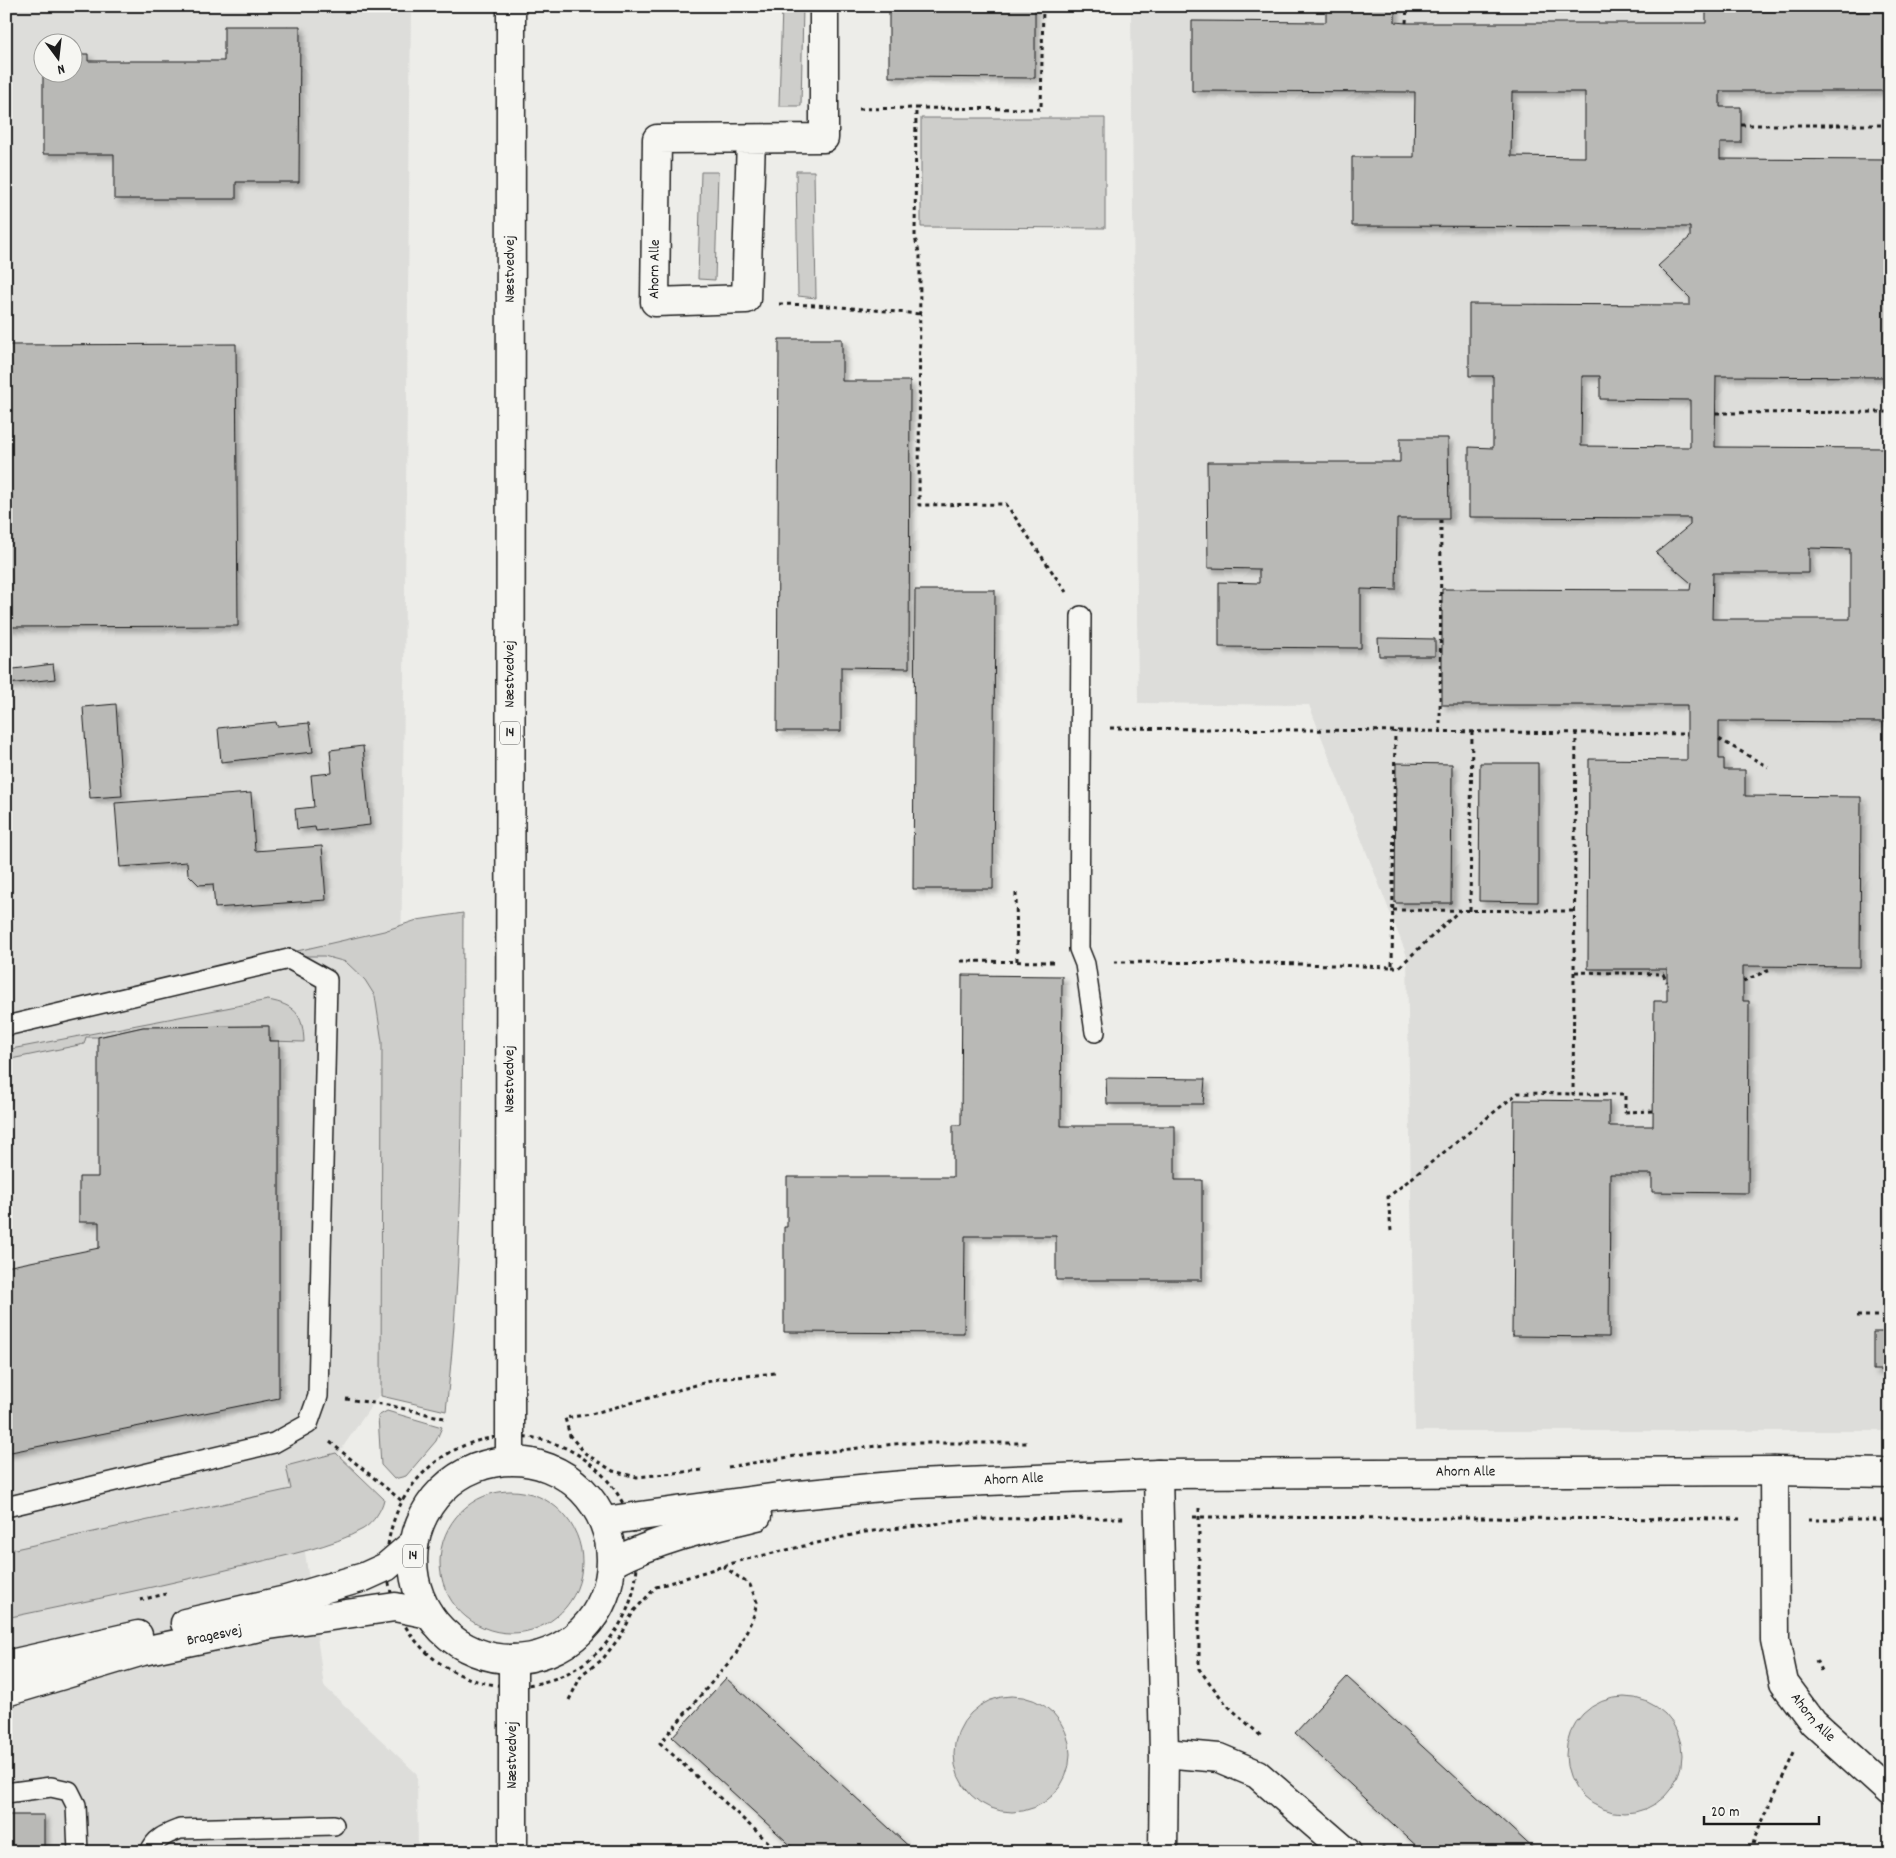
<svg xmlns="http://www.w3.org/2000/svg" width="1896" height="1858" font-family="Dekko,sans-serif">
<style>
.built{fill:#ddddda;fill-rule:evenodd}
.green{fill:#cececb;stroke:#757574}
.building{fill:#b9b9b6;stroke:#1c1c1c;fill-rule:evenodd;filter:url(#shadow)}
.lines{fill:none;stroke-linecap:round;stroke-linejoin:round}
.lane-casing{stroke:#1c1c1c;stroke-width:22}
.street-casing{stroke:#1c1c1c;stroke-width:31}
.secondary-casing{stroke:#1c1c1c;stroke-width:31}
.primary-casing{stroke:#1c1c1c;stroke-width:31}
.path{stroke:#1c1c1c;stroke-width:3;stroke-dasharray:4 4;stroke-linecap:butt}
.lane{stroke:#f6f6f2;stroke-width:19}
.street{stroke:#f6f6f2;stroke-width:28}
.secondary{stroke:#f6f6f2;stroke-width:28}
.primary{stroke:#f6f6f2;stroke-width:28}
.labels{text-anchor:middle;dominant-baseline:central;stroke-width:5;stroke-linejoin:round;paint-order:stroke}
.shield{fill:#f6f6f2;stroke:#5d5d5c;stroke-width:1}
.shield-label{font-size:14px;font-weight:bold;fill:#1c1c1c}
.street-label{font-size:15px;fill:#1c1c1c;stroke:#f6f6f2}
</style>
<defs>
<filter id="shadow"><feDropShadow dx="4.5" dy="4.5" stdDeviation="2.5" flood-color="#0004"/></filter>
</defs>
<rect width="100%" height="100%" fill="#edede9"/>
<filter id="ink" filterUnits="userSpaceOnUse"><feTurbulence type="fractalNoise" baseFrequency=".02" numOctaves="2"/><feDisplacementMap in="SourceGraphic" scale="10" xChannelSelector="R" yChannelSelector="G"/><feConvolveMatrix kernelMatrix="1 2 1 2 8 2 1 2 1" color-interpolation-filters="sRGB"/></filter>
<g filter="url(#ink)">
<path class="built" d="M6,6H411L397,1369L299,1510L324,1686L417,1774L418,1852H6ZM42,42H72V72H42Z
M1131,6H1890V1431H1415L1407,956L1309,705L1138,703Z"/>
<path class="green" d="M782,6H803L801,106H779Z
M921,118H1105V228L921,227Z
M796,171H814L816,298L798,296Z
M701,172H718L715,280L698,279Z
M463,913C462,1079 465,1246 446,1411L381,1396L382,1042L375,996L365,980L346,962L324,956H303L297,951L384,931L417,920Z
M268,1000C295,1005 303,1014 304,1042L269,1041L268,1026L143,1027L98,1037H86L84,1044L6,1060V1050Z
M387,1411L442,1427L436,1441L406,1476L394,1479L381,1465L378,1416Z
M336,1453L384,1499C382,1510 373,1523 363,1529C332,1547 286,1555 251,1564C170,1584 88,1601 6,1618V1551L291,1489L286,1466Z
M440 1562a71 71 0 1 1 142 0a71 71 0 1 1-142 0Z
M954 1754a58 58 0 1 1 116 0a58 58 0 1 1-116 0Z
M1566 1755a58 58 0 1 1 116 0a58 58 0 1 1-116 0Z"/>
<path class="building" d="M889,6H1035V78L889,77Z
M1326,6H1395V22L1406,23H1706V11L1884,12V91H1720V107H1741V143H1720V159L1890,160V377L1716,376L1715,447L1890,448V722L1719,721V759H1724V770H1745V796L1861,797L1860,967L1743,966V1001H1749L1748,1193L1652,1192V1174H1610L1609,1337L1512,1336L1514,1100L1609,1101V1126H1653L1654,1001H1667V969H1588L1589,759L1687,760V705H1442V589L1690,590L1691,583L1656,553L1690,525V518L1469,517V447L1493,448V376H1469V304L1690,305V298L1658,266L1690,237V227L1352,226V157H1414L1415,92L1192,91V21L1326,22ZM1512,92H1585V157L1511,156ZM1582,376H1600V399L1690,400V447L1581,446ZM1809,548L1850,549V619H1712L1713,573H1809Z
M224,26H300L299,182H236V199H114V154H43V72H72V54H88V61H224Z
M779,339H842V381H910L909,668L841,667V731H777Z
M236,344L238,626L6,627V345Z
M1400,438H1448L1449,519H1397L1396,590L1361,589V648L1219,647V582L1259,583V569L1208,568L1207,462H1400Z
M915,590H995L993,889H913Z
M1378,638L1435,639V656H1379Z
M53,664L55,679L7,684L6,670Z
M116,704L122,796L90,798L83,707Z
M276,722L277,726L309,723L313,752L221,762L218,728Z
M363,746L370,825L316,831L315,827L297,829L295,809L314,807L311,775L332,773L330,750Z
M1396,763L1452,764L1451,903H1395Z
M1480,763H1538V902L1479,901Z
M251,793L255,851L322,846L326,900L215,908L213,884L199,885L188,874L187,862L120,867L115,803Z
M962,975L1062,976L1061,1126H1175V1180H1202V1280H1056V1236H965L964,1333L784,1332V1227H787V1177H953V1125H961Z
M269,1026V1041H279V1398L6,1453V1267L99,1248V1222H79V1177H98V1037L143,1027Z
M1106,1078L1205,1079L1203,1104H1107Z
M1873,1332H1890V1370H1873Z
M1347,1677L1537,1852H1423L1295,1733Z
M726,1678L915,1852H798L672,1737Z
M6,1815H44V1852H6Z"/>
<g class="lines">
<defs>
<path id="lane" d="M1081,616L1079,949L1085,964L1095,1032
M6,1026L289,959L327,980L318,1396L308,1424L274,1443L6,1507
M6,1793L51,1787L69,1791L76,1805L78,1852
M150,1852C155,1838 167,1834 180,1829L334,1825"/>
<g id="street">
<path id="s1" d="M751,139L746,299L655,302L657,139L824,138V6"/>
<path id="s2" d="M1774,1471L1775,1640L1784,1683L1813,1722L1890,1792"/>
<path d="M1158,1474L1164,1753L1163,1852"/>
<path id="s3" d="M604,1521L779,1497L870,1488L916,1484L1158,1474L1774,1471L1890,1473"/>
<path d="M612,1563C658,1539 707,1528 757,1516"/>
<path d="M1164,1753L1219,1758L1257,1774L1347,1852"/>
</g>
<path id="secondary" d="M513,1852V1659"/>
<g id="primary">
<path id="s4" d="M510,1460L511,6"/>
<circle cx="512" cy="1560" r="99"/>
<path d="M185,1623L286,1600L364,1577L386,1567L414,1543"/>
<path d="M6,1665L138,1635"/>
<path id="s5" d="M6,1692L143,1651L269,1625L395,1607L429,1614"/>
</g>
</defs>
<use href="#lane" class="lane-casing"/>
<use href="#street" class="street-casing"/>
<use href="#secondary" class="secondary-casing"/>
<use href="#primary" class="primary-casing"/>
<path class="path" d="M1043,6L1041,109L916,108L915,238L920,256L919,505L1006,504L1066,592
M1711,6V11
M1406,23L1407,6
M859,109L916,108
M1741,125H1890
M779,304L817,305L920,314
M1716,413L1890,412
M1110,728L1687,734
M1440,732L1441,519
M1576,732L1573,1094H1625V1112L1653,1111
M1719,739L1768,767
M1016,893L1017,961
M1393,910L1575,911
M1470,911L1472,732
M961,961L1053,962
M1114,962L1270,963L1392,967L1395,731
M1392,967H1399L1459,911
M1575,972L1663,974L1667,982
M1743,981L1770,970
M1391,1231L1388,1197L1518,1093L1573,1094
M1857,1316H1890
M346,1399L388,1405L448,1419
M387 1561a125 125 0 1 1 250 0a125 125 0 1 1-250 0Z
M330,1442L402,1501
M728,1467L814,1453L904,1443H1027
M702,1470L637,1477L613,1471L586,1454L570,1436L565,1418L591,1414L718,1379L776,1373
M1199,1508V1669L1226,1704L1262,1737
M1193,1517L1740,1519
M1808,1520H1890
M723,1566L750,1585L757,1602L754,1615L736,1654L660,1743L779,1852
M140,1600L166,1594
M1816,1660L1822,1673
M569,1700L582,1674L602,1660L622,1634L633,1612L656,1587L743,1560L865,1532L977,1519L1125,1518
M1382,1846L1388,1852
M1751,1852L1755,1837L1795,1751"/>
<use href="#lane" class="lane"/>
<use href="#street" class="street"/>
<use href="#secondary" class="secondary"/>
<use href="#primary" class="primary"/>
</g>
</g>
<g class="labels">
<g class="shield">
<rect x="500" y="721.5" width="20" height="23" rx="4"/>
<rect x="403" y="1544.5" width="20" height="23" rx="4"/>
</g>
<g class="shield-label">
<text x="510" y="733">14</text>
<text x="413" y="1556">14</text>
</g>
<g class="street-label">
<text stroke="none"><textPath href="#s1" startOffset="284">Ahorn Alle</textPath></text>
<text stroke="none"><textPath href="#s4" startOffset="1191">Næstvedvej</textPath></text>
<text stroke="none"><textPath href="#s4" startOffset="786">Næstvedvej</textPath></text>
<text stroke="none"><textPath href="#s4" startOffset="381">Næstvedvej</textPath></text>
<text stroke="none"><textPath href="#s3" startOffset="864">Ahorn Alle</textPath></text>
<text stroke="none"><textPath href="#s3" startOffset="412">Ahorn Alle</textPath></text>
<text stroke="none"><textPath href="#s5" startOffset="216">Bragesvej</textPath></text>
<text stroke="none"><textPath href="#s2" startOffset="258">Ahorn Alle</textPath></text>
<text transform="translate(513 1755) rotate(-90)">Næstvedvej</text>
</g>
</g>
<rect width="1896" height="1858" fill="none" stroke="#f6f6f2" stroke-width="25"/>
<rect x="12" y="12" width="1871" height="1833" fill="none" stroke="#1c1c1c" stroke-width="2" filter="url(#ink)"/>
<g transform="translate(58 58) rotate(165)"><circle r="24" fill="#f6f6f2" stroke="#9f9f9c"/>
<path d="M0-4L9 19L0 12L-9 19Z" fill="#1c1c1c"/>
<text y="-8" font-size="14" font-weight="bold" text-anchor="middle" fill="#1c1c1c">N</text>
</g>
<path d="M1704 1816v8h115v-8" fill="none" stroke="#1c1c1c" stroke-width="2.5"/>
<text x="1711" y="1816" font-size="15" fill="#1c1c1c" stroke="#f6f6f2" stroke-width="4" paint-order="stroke">20 m</text>
</svg>
